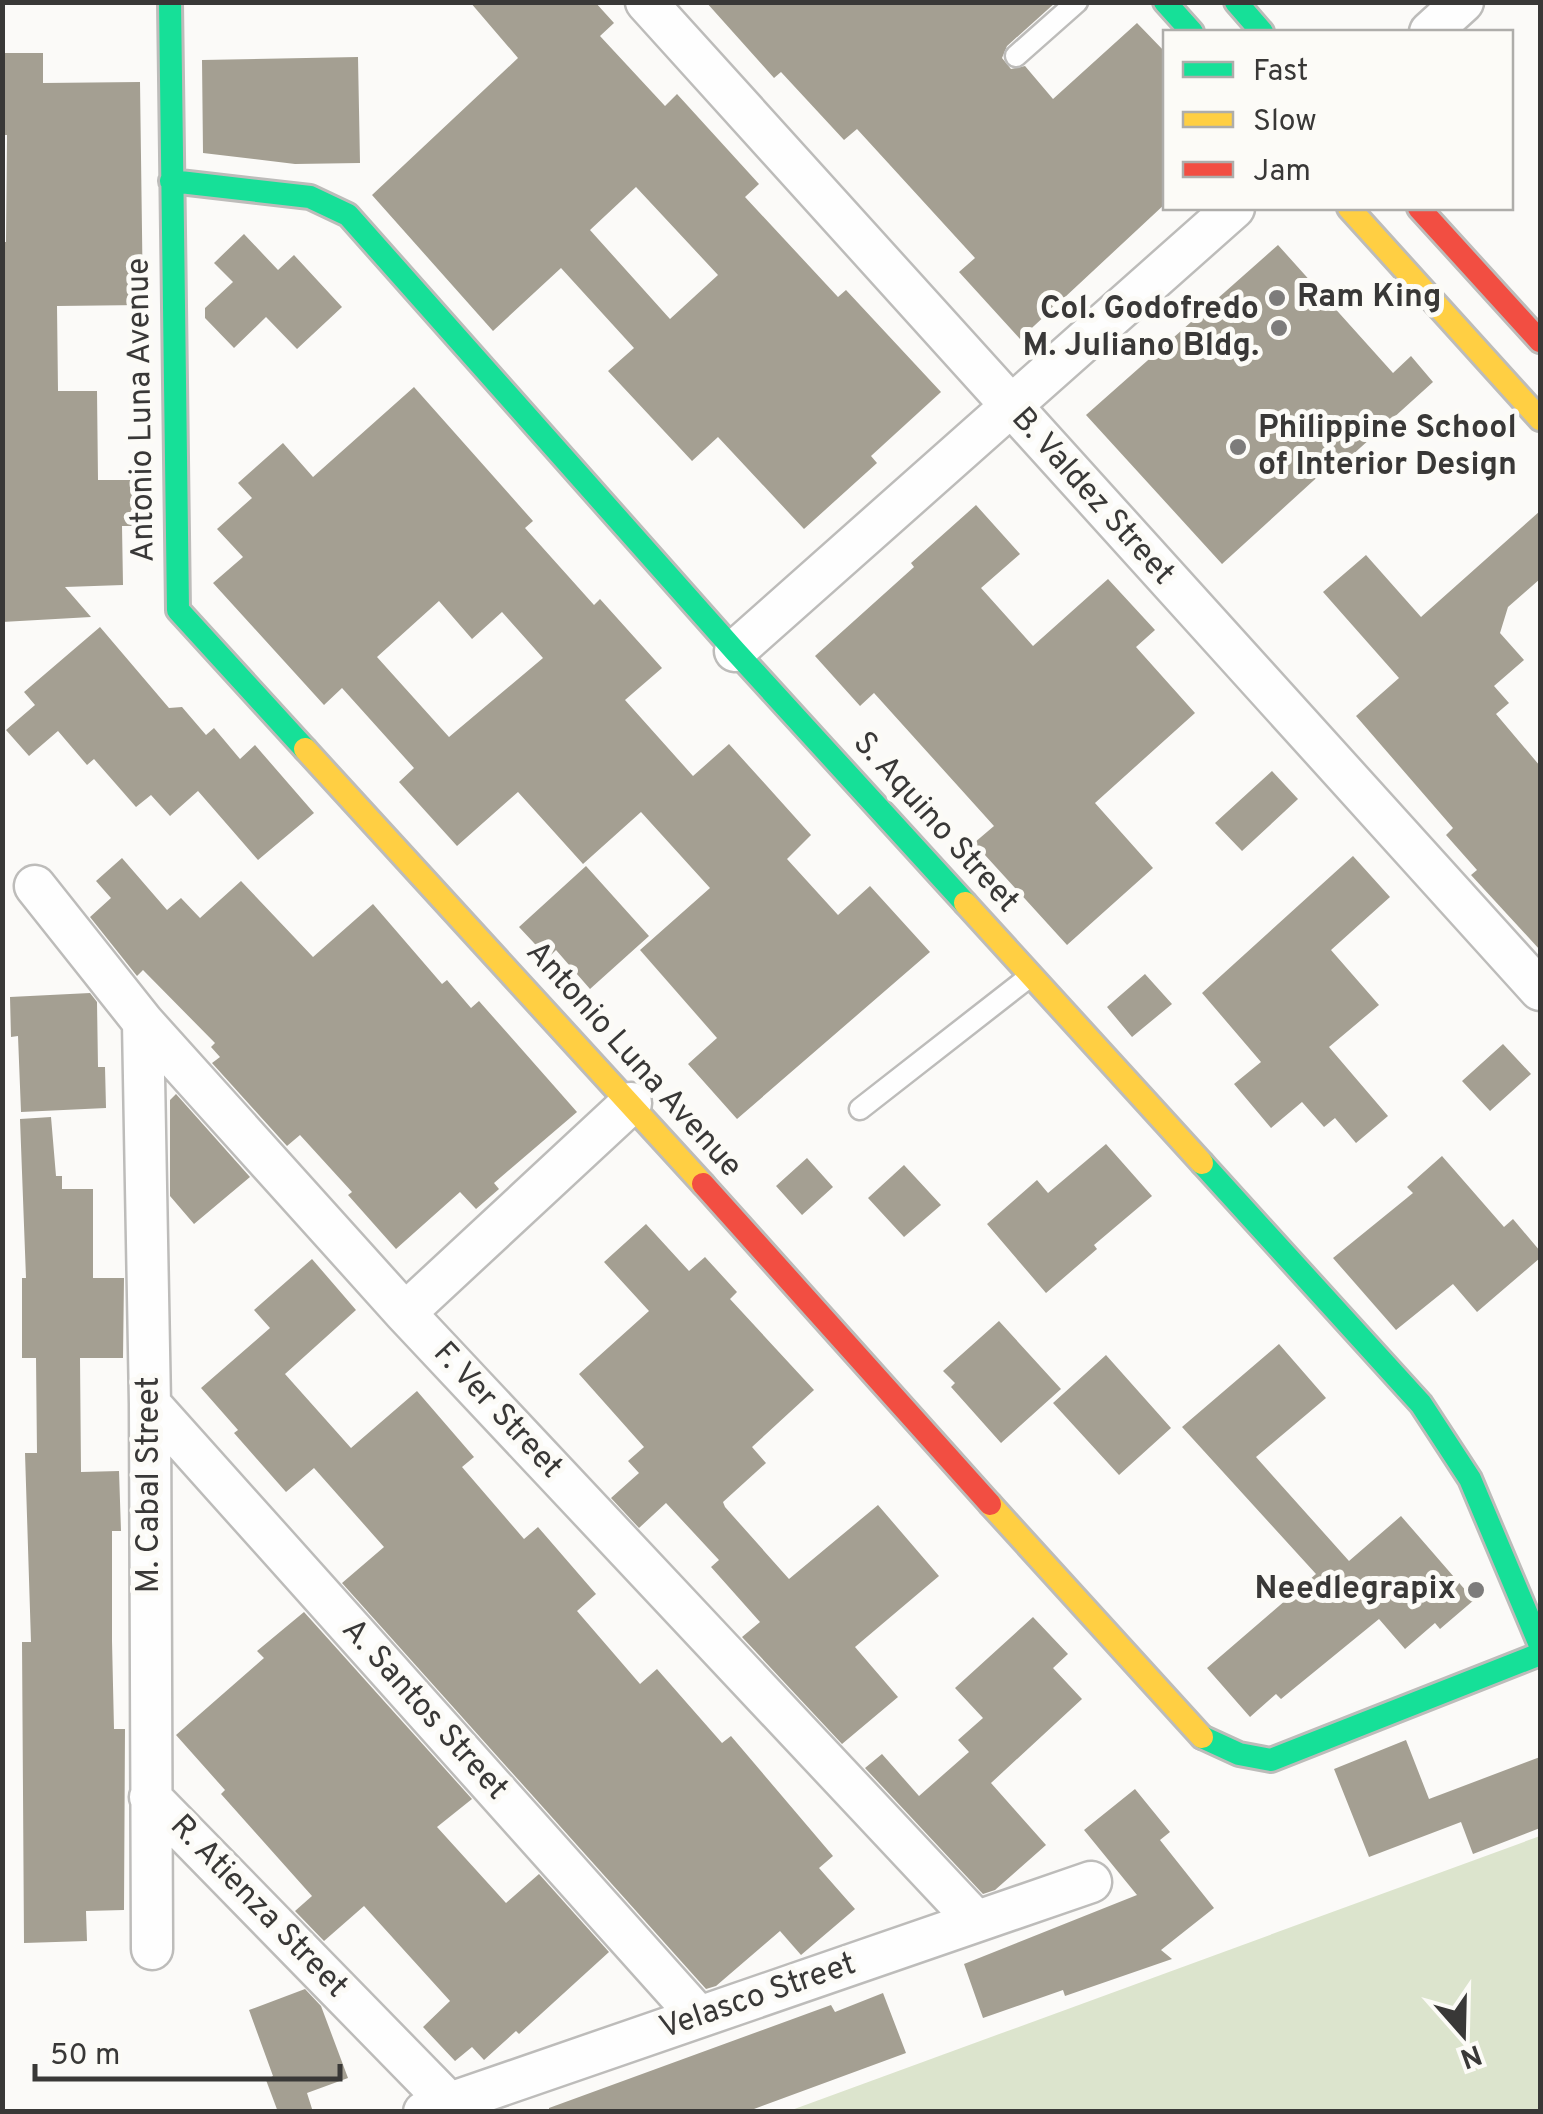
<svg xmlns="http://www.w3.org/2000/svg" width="1543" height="2114" font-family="Overpass,sans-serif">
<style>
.green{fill:#dce4cd}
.building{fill:#a49f92;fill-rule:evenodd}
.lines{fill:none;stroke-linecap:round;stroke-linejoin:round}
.lane-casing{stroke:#bdbcba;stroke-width:25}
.street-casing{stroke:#bdbcba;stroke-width:45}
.fast-casing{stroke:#bdbcba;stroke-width:28}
.slow-casing{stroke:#bdbcba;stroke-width:28}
.jam-casing{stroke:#bdbcba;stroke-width:28}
.lane{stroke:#fefefe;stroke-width:20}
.street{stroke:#fefefe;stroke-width:40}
.fast{stroke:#16e098;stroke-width:22}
.slow{stroke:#ffcf43;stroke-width:22}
.jam{stroke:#f24e42;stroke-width:22}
.poi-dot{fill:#7d7c7b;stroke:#fcfbf7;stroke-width:4}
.labels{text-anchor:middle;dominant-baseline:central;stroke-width:10;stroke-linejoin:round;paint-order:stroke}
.poi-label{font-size:32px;font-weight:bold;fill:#393837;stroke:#fcfbf7;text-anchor:start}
.street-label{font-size:32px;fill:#393837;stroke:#fcfbf7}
</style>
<rect width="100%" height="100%" fill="#fbfaf8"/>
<path class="green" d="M1540,1836V2111H789Z"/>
<path class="building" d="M470,2H595L614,23L600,36L665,106L677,94L759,184L745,197L838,297L846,290L941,392L871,456L877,463L804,529L718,437L692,461L608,371L634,348L561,268L493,331L372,195L518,58ZM636,187L718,275L670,319L590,230Z
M706,2H1056L1007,46L1002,58L1011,69L1025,66L1053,99L1137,23L1166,53V203L1020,339L959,272L975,258L857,129L844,140L781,72L774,78Z
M2,53H43V83L140,82L143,305L57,306L58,391H97L98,480H134V526H122L123,585L65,587L91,617L2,622V242H6L7,135H2Z
M358,57L360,163L295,164L203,153L202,60Z
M244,234L278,270L294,255L342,307L297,349L266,317L234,348L205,318V308L233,282L214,263Z
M1278,245L1393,373L1411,356L1433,382L1329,476L1324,471L1222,564L1086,415Z
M414,387L533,521L525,528L594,605L600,599L662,668L625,700L693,776L729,744L811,835L787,859L838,915L870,886L930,952L737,1119L688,1064L717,1038L640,950L710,888L641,812L583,864L518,792L457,846L399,782L414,768L342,688L324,705L213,583L243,557L217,529L252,498L238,483L283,443L313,477ZM439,601L472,639L502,612L543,658L449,737L377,657Z
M976,505L1020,554L981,588L1033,646L1108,579L1155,630L1136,647L1195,713L1095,803L1153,868L1067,945L974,843L994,826L874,693L860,706L815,656L914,567L911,563Z
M1540,511V579L1508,607L1500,633L1524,660L1494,686L1509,703L1496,714L1540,766V950L1471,875L1477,870L1446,835L1453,828L1356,716L1399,678L1323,592L1366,555L1421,617Z
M100,627L169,708L182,707L206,735L214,728L240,759L255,745L314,813L258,860L198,791L170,816L151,795L136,807L94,759L87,765L58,731L29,756L6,730L35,705L24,692Z
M1272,771L1298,799L1242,851L1215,823Z
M1353,856L1390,897L1331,950L1379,1005L1329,1047L1388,1116L1356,1143L1335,1118L1324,1127L1302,1102L1271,1128L1234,1084L1261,1062L1202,993Z
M122,858L167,910L181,898L200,918L241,881L313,957L373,904L442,984L447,980L471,1008L479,1001L577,1112L494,1183L499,1189L476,1209L460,1192L396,1249L348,1195L352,1192L300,1135L287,1146L212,1063L220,1057L211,1047L215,1043L143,970L137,976L90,917L111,898L96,881Z
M586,866L649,936L590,989L556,950L548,958L519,927Z
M1145,974L1172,1004L1132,1037L1107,1007Z
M90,993L97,1002L98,1067H105L106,1108L21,1112L18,1036L11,1037L10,997Z
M1503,1044L1531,1074L1490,1111L1462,1081Z
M176,1094L250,1177L194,1224L170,1196V1100Z
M51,1117L56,1176H62V1189H93V1278H124L123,1358H80L81,1472L119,1471L121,1531H112V1641L114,1729H125L124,1910L86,1911L87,1941L24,1943L22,1642H31L25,1453H37L36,1358H22V1278H26L20,1119Z
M1106,1144L1152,1196L1094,1245L1097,1249L1046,1293L987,1224L1037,1180L1048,1193Z
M1442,1156L1504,1227L1513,1219L1540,1251V1258L1477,1312L1453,1284L1396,1330L1333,1258L1413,1193L1407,1187Z
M807,1158L833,1187L802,1215L776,1186Z
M904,1165L941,1205L904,1237L868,1198Z
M646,1224L689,1271L705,1257L737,1292L730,1299L814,1390L752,1447L766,1463L723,1502L725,1507L789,1579L878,1505L939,1576L855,1647L898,1697L842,1744L742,1637L760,1622L711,1567L719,1560L666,1503L639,1528L611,1498L639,1473L628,1461L644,1447L579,1374L649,1311L604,1262Z
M312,1259L356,1310L285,1374L351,1448L417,1391L474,1457L462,1467L524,1539L538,1527L596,1594L577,1611L640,1684L657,1669L722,1743L731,1736L833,1856L819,1868L855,1909L801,1955L780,1931L716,1986L706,1989L342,1583L384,1547L314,1468L286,1492L234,1433L238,1430L201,1388L270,1328L254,1310Z
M999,1321L1061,1389L1001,1443L951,1387L955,1383L943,1371Z
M1279,1344L1326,1398L1256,1457L1349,1561L1401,1516L1474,1600L1440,1629L1435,1623L1405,1649L1379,1619L1281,1699L1276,1694L1250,1717L1207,1668L1316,1574L1182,1427Z
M1106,1355L1171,1428L1119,1475L1053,1403Z
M304,1612L472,1799L437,1827L506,1903L539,1874L609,1952L519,2034L516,2031L484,2060L472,2047L455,2061L423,2027L450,2001L364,1906L324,1941L295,1911L312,1896L221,1794L225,1790L176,1735L264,1658L257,1651Z
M1033,1617L1068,1654L1053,1668L1082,1699L991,1783L1046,1845L995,1890L983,1894L865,1768L882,1754L919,1796L969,1752L958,1740L983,1718L955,1688Z
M1406,1740L1429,1799L1540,1757V1828L1473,1854L1461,1822L1369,1857L1334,1769Z
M1135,1789L1170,1832L1160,1840L1214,1908L1161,1950L1172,1959L1065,1996L1063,1990L983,2018L964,1964L1137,1895L1084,1830Z
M305,1989L321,2006L348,2078L307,2093L313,2112H278L266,2080L273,2076L249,2010Z
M883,1993L906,2053L746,2112H549V2108L831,2005L835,2012Z"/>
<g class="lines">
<defs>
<path id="lane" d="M1016,56L1077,2
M860,1109L1029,977"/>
<path id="street" d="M646,2L1540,990
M1430,32L1463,2
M735,651L1234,208
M35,886L143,1022L405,1313L976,1921
M143,1022L150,1404L152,1949
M405,1313L631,1103
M150,1404L699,2017
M150,1797L449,2103
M424,2112L1091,1882"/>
<path id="fast" d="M170,2L178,610L305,749
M1165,2L1192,32
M1236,2L1262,32
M171,181L310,197L348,215L735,651L965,903
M1202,1163L1421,1404L1470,1479L1540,1645
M1202,1737L1239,1754L1271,1760L1540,1654"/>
<path id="slow" d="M1349,208L1540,419
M305,749L703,1184
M965,903L1202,1163
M990,1504L1202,1737"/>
<path id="jam" d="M1419,208L1540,341
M703,1184L990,1504"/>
</defs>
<use href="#lane" class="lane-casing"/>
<use href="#street" class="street-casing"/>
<use href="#fast" class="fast-casing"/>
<use href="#slow" class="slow-casing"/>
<use href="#jam" class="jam-casing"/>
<use href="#lane" class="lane"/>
<use href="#street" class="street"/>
<use href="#fast" class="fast"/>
<use href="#slow" class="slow"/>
<use href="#jam" class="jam"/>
</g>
<g class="poi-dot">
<circle cx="1277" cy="298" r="10"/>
<circle cx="1279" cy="328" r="10"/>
<circle cx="1238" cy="447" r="10"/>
<circle cx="1476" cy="1590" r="10"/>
</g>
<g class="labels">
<g class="poi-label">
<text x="1297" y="298">Ram King</text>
<text x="1259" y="310" text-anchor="end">Col. Godofredo<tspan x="1259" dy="37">M. Juliano Bldg.</tspan></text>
<text x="1258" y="429">Philippine School<tspan x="1258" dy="37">of Interior Design</tspan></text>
<text x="1456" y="1590" text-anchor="end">Needlegrapix</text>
</g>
<g class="street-label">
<text transform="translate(142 410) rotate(-91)">Antonio Luna Avenue</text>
<text transform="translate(1092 497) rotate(48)">B. Valdez Street</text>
<text transform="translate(935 823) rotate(48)">S. Aquino Street</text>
<text transform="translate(633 1060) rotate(48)">Antonio Luna Avenue</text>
<text transform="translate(497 1411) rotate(47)">F. Ver Street</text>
<text transform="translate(150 1485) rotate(-90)">M. Cabal Street</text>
<text transform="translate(424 1710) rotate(48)">A. Santos Street</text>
<text transform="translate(258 1907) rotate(46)">R. Atienza Street</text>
<text transform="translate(758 1997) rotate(-19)">Velasco Street</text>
</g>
</g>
<rect width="1543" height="2114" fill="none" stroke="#393837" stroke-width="10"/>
<rect x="1163" y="30" width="350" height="180" fill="#fcfbf7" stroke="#aeadaa" stroke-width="2.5"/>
<rect x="1183" y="62" width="50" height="15" fill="#16e098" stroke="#aeadaa" stroke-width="2.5"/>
<text x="1253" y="80" font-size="30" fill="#393837">Fast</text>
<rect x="1183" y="112" width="50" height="15" fill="#ffcf43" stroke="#aeadaa" stroke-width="2.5"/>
<text x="1253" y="130" font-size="30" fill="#393837">Slow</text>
<rect x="1183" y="162" width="50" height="15" fill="#f24e42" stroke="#aeadaa" stroke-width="2.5"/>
<text x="1253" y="180" font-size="30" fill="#393837">Jam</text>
<g transform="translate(1463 2034) rotate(160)" stroke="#fcfbf7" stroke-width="8" paint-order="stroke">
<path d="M0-8L18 38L0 25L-18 38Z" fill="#393837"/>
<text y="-15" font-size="28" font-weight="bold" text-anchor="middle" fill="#393837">N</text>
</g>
<path d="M35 2064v15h305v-15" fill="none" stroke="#393837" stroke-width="5"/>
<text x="50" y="2064" font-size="30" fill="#393837" stroke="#fcfbf7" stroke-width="8" paint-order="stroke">50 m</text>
</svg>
